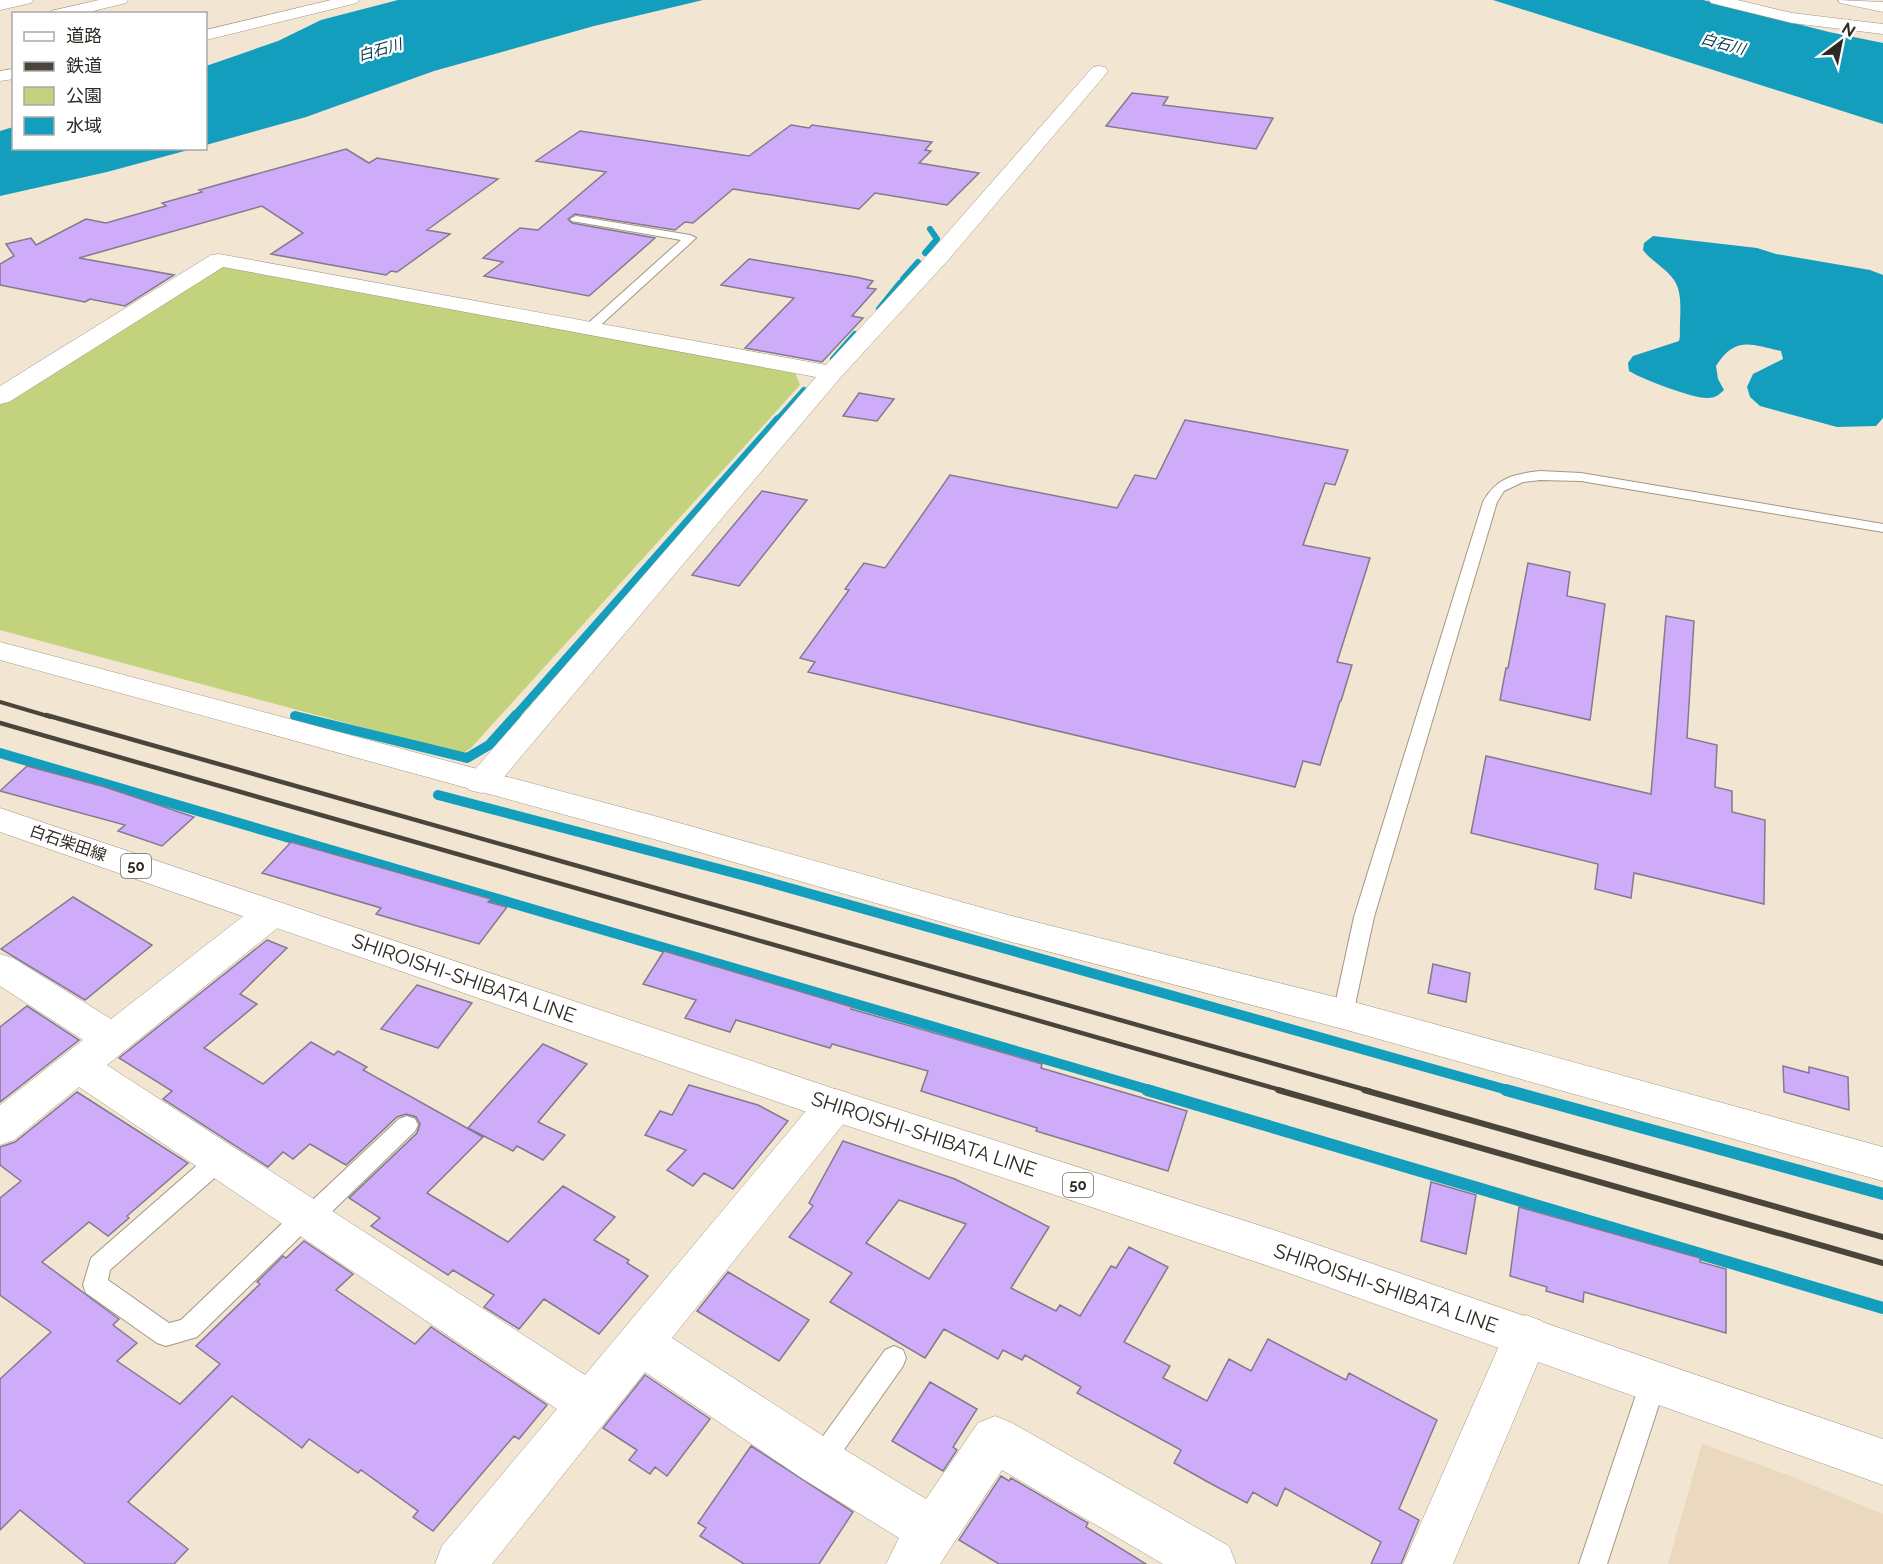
<svg xmlns="http://www.w3.org/2000/svg" width="1883" height="1564" font-family="Raleway,'Noto Sans JP',sans-serif">
<style>
.built{fill:#ead8bf}
.green{fill:#c3d37d}
.water{fill:#139ebe}
.lines{fill:none;stroke-linecap:round;stroke-linejoin:round}
.stream-far3{stroke:#139ebe;stroke-width:6}
.stream-far2{stroke:#139ebe;stroke-width:8}
.stream-far1{stroke:#139ebe;stroke-width:10}
.stream{stroke:#139ebe;stroke-width:12}
.building{fill:#ceacfa;stroke:#827a8d;stroke-width:1.5;fill-rule:evenodd}
.lane-casing{stroke:#a39784;stroke-width:2}
.street-casing{stroke:#a39784;stroke-width:1}
.secondary-casing{stroke:#a39784;stroke-width:1}
.primary-casing{stroke:#a39784;stroke-width:1}
.highway-casing{stroke:#a39784;stroke-width:1}
.lane{fill:#fff;fill-rule:evenodd}
.street{fill:#fff;fill-rule:evenodd}
.secondary{fill:#fff;fill-rule:evenodd}
.primary{fill:#fff;fill-rule:evenodd}
.highway{fill:#fff;fill-rule:evenodd}
.rail-far2{stroke:#4a443b;stroke-width:4}
.rail-far1{stroke:#4a443b;stroke-width:4.5}
.rail{stroke:#4a443b;stroke-width:6}
.labels{text-anchor:middle;dominant-baseline:central;stroke-width:4.5;stroke-linejoin:round;paint-order:stroke}
.far-water-label{font-size:15px;font-style:italic;fill:#023b48;stroke:#fff}
.shield{fill:#fff;stroke:#6d6964;stroke-width:1.5}
.shield-label{font-size:15px;font-weight:bold;fill:#2e2922}
.street-label{font-size:16px;fill:#2e2922;stroke:#fff}
.near-street-label{font-size:20px;fill:#2e2922;stroke:#fff}
</style>
<rect width="100%" height="100%" fill="#f2e5d1"/>
<path class="built" d="M1702,1444L1793,1477L1883,1514V1564H1668Z"/>
<path class="green" d="M222,265L795,372L800,385L471,748L462,754L0,630V405Z"/>
<path class="water" d="M398,0H703L594,26L434,71L306,117L206,145V66L278,41L321,20Z
M1493,0H1703L1829,32L1883,43V124Z
M13,127L14,148L192,149L107,172L0,196V131Z
M1653,236L1757,248L1776,254L1870,270L1883,275V418L1876,426L1837,427L1760,406L1750,397L1747,387L1753,374L1783,359L1781,351C1751,345 1736,335 1716,366L1718,379L1724,390C1719,395 1715,398 1708,398C1694,399 1642,379 1629,371L1628,363L1633,356L1679,341L1680,336C1679,319 1684,294 1674,280C1666,268 1651,261 1643,250L1644,243Z"/>
<g class="lines">
<path class="stream-far3" d="M925,253L937,239L930,229
M903,279L918,262
M879,309L900,283
M833,359L855,334
M777,420L804,390"/>
<path class="stream-far2" d="M295,716L297,717
M514,717L778,419"/>
<path class="stream-far1" d="M295,716L467,758L489,745L516,715
M0,753L1153,1091
M438,795L761,880L1511,1091"/>
<path class="stream" d="M1147,1090L1883,1308
M1506,1090L1883,1194"/>
</g>
<path class="building" d="M1132,93L1168,97L1163,105L1273,118L1256,149L1106,126Z
M791,125L809,128L812,125L932,142L925,150L931,151L919,163L979,173L947,205L875,193L859,209L733,189L693,223L685,222L675,230L575,214L568,219L572,223L655,238L589,296L484,276L503,262L483,258L520,228L538,230L606,172L536,161L580,131L749,156Z
M346,149L369,163L377,158L498,179L427,230L450,234L397,272L391,271L386,275L271,254L303,233L262,206L79,258L174,275L125,306L90,299L85,302L0,285V264L14,256L6,244L31,238L36,245L86,219L106,223L166,206L162,203L202,192L199,190Z
M749,259L856,277L873,281L867,288L876,289L852,316L863,318L822,362L745,348L794,298L721,285Z
M859,393L894,399L877,421L843,416Z
M1185,420L1348,450L1335,485L1325,483L1303,545L1370,558L1337,662L1352,665L1341,701H1340L1320,765L1303,761L1295,787L808,672L815,662L800,658L849,590L845,589L864,563L885,568L950,475L1117,508L1135,475L1156,479Z
M762,491L807,500L739,586L692,575Z
M1528,563L1570,572L1567,596L1605,604L1590,720L1500,700L1506,668H1508Z
M1666,616L1694,621L1687,738L1717,745L1715,787L1732,791V812L1765,820L1764,904L1634,873L1631,898L1595,889L1598,864L1471,833L1486,756L1651,794Z
M27,766L105,787L194,817L162,846L118,831L125,825L0,791Z
M291,842L491,899L488,902L507,907L479,944L376,914L381,908L262,873Z
M73,897L152,945L85,1000L1,949Z
M267,940L287,948L240,994L257,1004L204,1048L263,1084L311,1042L334,1055L338,1051L367,1067L363,1070L483,1137L427,1193L508,1242L563,1186L615,1217L594,1240L629,1260L627,1263L648,1276L599,1334L544,1299L519,1329L484,1307L494,1295L453,1270L448,1275L371,1226L380,1218L349,1198L417,1133L420,1124L416,1117L406,1114L397,1117L346,1165L310,1144L293,1159L283,1152L268,1167L163,1099L172,1091L119,1058Z
M664,951L852,1007L851,1009L1042,1064L1041,1068L1187,1111L1168,1171L1036,1131L1037,1128L921,1091L928,1071L832,1044L830,1048L736,1020L730,1032L685,1018L696,1000L643,984Z
M1433,964L1470,973L1466,1002L1428,993Z
M417,985L472,1003L438,1048L381,1029Z
M27,1006L79,1040L0,1102V1027Z
M543,1044L587,1064L538,1122L565,1135L543,1160L517,1146L513,1151L468,1128Z
M1783,1066L1809,1073V1067L1848,1077L1849,1110L1784,1092Z
M689,1085L758,1105L788,1121L733,1189L704,1173L693,1186L667,1170L686,1150L645,1135L660,1111L672,1115Z
M77,1092L188,1163L127,1216L129,1218L108,1236L89,1222L42,1262L119,1319L113,1325L137,1343L117,1361L180,1404L220,1364L196,1346L260,1284L257,1282L283,1256L286,1258L304,1241L353,1274L336,1290L415,1344L431,1327L547,1405L519,1439L514,1436L433,1531L413,1517L418,1511L361,1470L358,1473L309,1439L302,1448L232,1396L128,1502L188,1549L174,1564H86L20,1510L0,1530V1379L51,1332L0,1295V1198L21,1181L0,1165V1147L15,1142Z
M843,1141L955,1179L1049,1227L1011,1288L1056,1311L1060,1305L1080,1316L1111,1266L1116,1268L1129,1247L1168,1267L1124,1342L1170,1366L1163,1378L1207,1401L1229,1359L1251,1371L1268,1339L1346,1380L1349,1373L1437,1420L1399,1509L1419,1520L1401,1564H1371L1381,1542L1285,1488L1277,1506L1253,1492L1247,1503L1206,1481L1174,1463L1181,1450L1077,1393L1081,1387L1025,1355L1022,1360L1003,1350L998,1359L944,1329L925,1358L830,1302L852,1273L789,1237L813,1206L809,1203ZM899,1200L966,1224L929,1279L866,1243Z
M1431,1182L1476,1195L1466,1254L1421,1241Z
M1519,1207L1700,1258V1262L1726,1269V1333L1584,1292L1583,1302L1546,1291L1547,1287L1510,1276Z
M728,1272L809,1320L779,1361L697,1311Z
M645,1375L710,1419L667,1476L655,1467L650,1474L629,1460L637,1450L603,1428Z
M930,1382L977,1409L953,1447L957,1450L943,1471L892,1441Z
M751,1446L853,1512L819,1564H744L700,1536L706,1528L698,1523Z
M1001,1476L1009,1481L1011,1478L1088,1523L1086,1527L1146,1564H999L959,1540Z"/>
<g class="lines">
<defs>
<path id="lane" d="M576,216L690,235L696,238L593,332H585L583,329L585,326L681,240L572,221L570,219Z
M1540,471L1581,473L1883,524V532L1581,481L1540,480L1523,482L1504,491L1497,502L1374,917L1353,1014L1350,1020L1343,1022L1336,1020L1333,1014L1354,917L1483,502C1496,478 1513,474 1540,471Z
M407,1116L415,1119L418,1125L415,1131L316,1227L307,1230L197,1337L166,1346L157,1343L86,1293L83,1285L91,1258L211,1153L219,1151L227,1153L230,1160L227,1167L110,1270L108,1280L169,1323L181,1320L296,1210L305,1207L399,1119Z
M894,1346L903,1350L906,1358L903,1366L829,1471L820,1475L811,1471L807,1462L811,1453L885,1350Z
M1654,1368L1663,1372L1667,1380L1607,1564H1579L1641,1380L1645,1372Z"/>
<path id="street" d="M0,0H33L31,3L0,10Z
M99,0H128L126,3L81,14H49L51,11Z
M331,0H359L357,3L206,40V30Z
M1709,0H1737L1792,13L1883,24V34L1792,23L1711,3Z
M1099,66L1105,67L1108,71L1105,75L950,258L840,378L493,790L481,793L469,790L464,782L816,377L223,267L9,402L0,404V386L211,255L219,254L826,365L934,248L1093,67Z
M14,69V79L0,81V71Z
M272,900L285,904L290,913L285,922L107,1065L585,1375L821,1093L835,1089L849,1093L855,1105L849,1117L672,1338L837,1445L926,1499L978,1423L995,1416L1012,1423L1229,1546L1236,1564H1163L1002,1470L940,1564H886L899,1538L803,1479L645,1372L492,1564H435L442,1546L557,1409L79,1087L14,1140L0,1145V1105L83,1040L0,986V954L13,958L111,1019L259,904Z
M1526,1315L1542,1321L1549,1336L1453,1564H1403L1510,1321Z"/>
<path id="secondary" d="M0,642L658,817L1008,915L1343,999L1883,1147V1181L1343,1029L1008,941L657,840L0,660Z"/>
<path id="primary" d="M0,808L835,1089L1283,1233L1883,1439V1485L1283,1271L821,1117L0,832Z"/>
<path id="highway" d="M1838,0L1883,2V12L1840,3Z"/>
</defs>
<use href="#lane" class="lane-casing"/>
<use href="#street" class="street-casing"/>
<use href="#secondary" class="secondary-casing"/>
<use href="#primary" class="primary-casing"/>
<use href="#highway" class="highway-casing"/>
<use href="#lane" class="lane"/>
<use href="#street" class="street"/>
<use href="#secondary" class="secondary"/>
<use href="#primary" class="primary"/>
<use href="#highway" class="highway"/>
<path class="rail-far2" d="M0,702L51,717"/>
<path class="rail-far1" d="M46,715L1370,1091
M0,723L1284,1091"/>
<path class="rail" d="M1278,1090L1883,1263
M1364,1090L1883,1237"/>
</g>
<g class="labels">
<g class="far-water-label">
<text transform="translate(1723 44) rotate(15)">白石川</text>
<text transform="translate(380 50) rotate(-16)">白石川</text>
</g>
<g class="shield">
<rect x="121" y="854" width="30" height="24" rx="4.5"/>
<rect x="1063" y="1173" width="30" height="24" rx="4.5"/>
</g>
<g class="shield-label">
<text x="136" y="866">50</text>
<text x="1078" y="1185">50</text>
</g>
<g class="street-label">
<text transform="translate(68 843) rotate(19)">白石柴田線</text>
</g>
<g class="near-street-label">
<text transform="translate(464 978) rotate(19)">SHIROISHI-SHIBATA LINE</text>
<text transform="translate(924 1134) rotate(18)">SHIROISHI-SHIBATA LINE</text>
<text transform="translate(1386 1288) rotate(19)">SHIROISHI-SHIBATA LINE</text>
</g>
</g>
<rect x="12" y="12" width="195" height="138" fill="#ffffff" stroke="#aba9a7" stroke-width="1.5"/>
<rect x="24" y="32" width="30" height="9" fill="#ffffff" stroke="#aba9a7" stroke-width="1.5"/>
<text x="66" y="42" font-size="18" fill="#2e2922">道路</text>
<rect x="24" y="62" width="30" height="9" fill="#4a443b" stroke="#aba9a7" stroke-width="1.5"/>
<text x="66" y="72" font-size="18" fill="#2e2922">鉄道</text>
<rect x="24" y="87" width="30" height="18" fill="#c3d37d" stroke="#aba9a7" stroke-width="1.5"/>
<text x="66" y="102" font-size="18" fill="#2e2922">公園</text>
<rect x="24" y="117" width="30" height="18" fill="#139ebe" stroke="#aba9a7" stroke-width="1.5"/>
<text x="66" y="132" font-size="18" fill="#2e2922">水域</text>
<g transform="translate(1841 42) rotate(32)" stroke="#ffffff" stroke-width="4.5" paint-order="stroke">
<path d="M0-4.5L10 22L0 15L-10 22Z" fill="#2e2922"/>
<text y="-9" font-size="16" font-weight="bold" text-anchor="middle" fill="#2e2922">N</text>
</g>
</svg>
